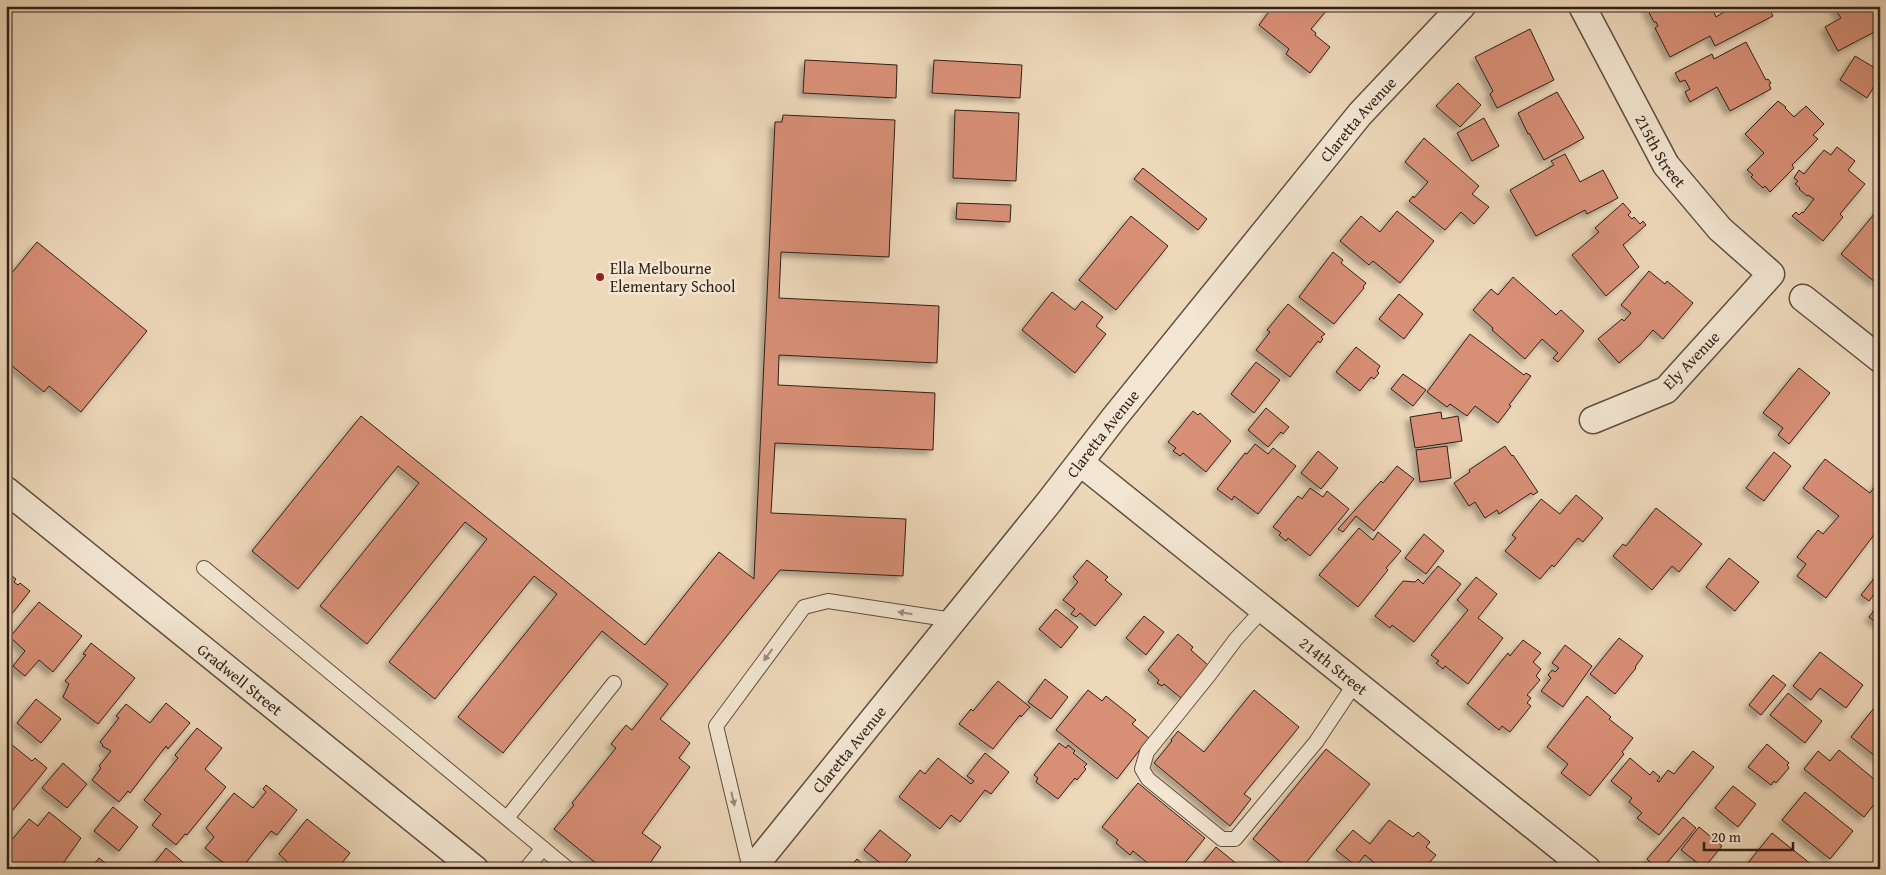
<svg xmlns="http://www.w3.org/2000/svg" width="1886" height="875" font-family="'Gentium Book Plus',serif">
<style>
.building{fill:#d78f76;stroke:#301f17;filter:url(#shadow)}
.lines{fill:none;stroke-linecap:round;stroke-linejoin:round}
.lane-casing{stroke:#5f4d40;stroke-width:16}
.street-casing{stroke:#5f4d40;stroke-width:29}
.lane{stroke:#f3e6d2;stroke-width:14}
.street{stroke:#f3e6d2;stroke-width:26}
.oneway{fill:#9b8c7e}
.poi-dot{fill:#8f2418;stroke:#f3e6d2;stroke-width:2}
.labels{text-anchor:middle;dominant-baseline:central;stroke-width:5;stroke-linejoin:round;paint-order:stroke}
.street-label{font-size:16px;fill:#301f17;stroke:#f3e6d2}
.poi-label{font-size:16px;fill:#301f17;stroke:#f3e6d2;text-anchor:start}
</style>
<defs>
<filter id="shadow"><feDropShadow dx="-4.5" dy="4.5" stdDeviation="2.5" flood-color="#0004"/></filter>
</defs>
<rect width="100%" height="100%" fill="#edd8ba"/>
<filter id="stains"><feTurbulence type="fractalNoise" baseFrequency=".004" numOctaves="4"/><feColorMatrix values="0 0 0 0 .2 0 0 0 0 .09 0 0 0 0 .02 0 0 0 .5 -.17"/></filter>
<radialGradient id="worn" r=".72"><stop offset=".6" stop-color="#630" stop-opacity="0"/><stop offset="1" stop-color="#630" stop-opacity=".3"/></radialGradient>
<path class="building" d="M1273,6H1325L1327,10L1311,29L1316,33L1315,35L1330,47L1310,73L1286,54L1289,49L1259,25Z
M1714,6L1717,11L1714,12L1716,17L1733,6H1768L1773,16L1715,46L1710,36L1670,57L1655,28L1658,26L1656,22H1654L1646,7Z
M1833,6H1880V29L1838,51L1825,27L1841,18Z
M1530,29L1554,80L1497,108L1490,94L1493,91L1475,57Z
M1746,42L1766,80L1768,79L1771,83L1769,84L1771,89L1730,111L1717,87L1690,102L1685,92L1690,89L1685,80L1680,82L1675,73L1712,54L1714,59Z
M1855,56L1880,71V77L1867,98L1840,80Z
M805,60L897,65L896,98L803,93Z
M934,60L1022,65L1020,98L932,93Z
M1458,83L1481,105L1460,127L1436,106Z
M1557,92L1584,138L1544,160L1529,133L1528,134L1518,113Z
M1778,101L1786,107L1785,108L1794,117L1806,106L1824,124L1813,135L1818,139L1792,165L1794,168L1770,192L1765,186L1763,188L1751,177L1753,175L1747,170L1764,153L1745,134Z
M955,110L1019,113L1016,181L953,178Z
M783,115L895,120L889,257L781,252L779,298L939,306L937,363L779,355L778,385L935,393L933,450L775,443L771,513L906,519L903,576L780,570L660,719L690,743L679,758L690,767L642,833L661,847L646,869H603L554,829L574,805L572,803L616,748L611,744L626,725L632,730L668,684L602,631L503,753L458,717L557,594L534,576L435,699L389,662L487,539L465,522L367,644L320,606L419,483L398,466L298,589L252,551L361,416L645,645L719,552L754,579L775,122H782Z
M1484,118L1499,146L1472,161L1457,133Z
M1424,138L1479,186L1472,194L1489,207L1474,224L1461,212L1445,230L1409,201L1413,196L1414,198L1428,182L1405,162Z
M1837,147L1855,161L1848,170L1865,184L1840,214L1843,217L1823,241L1792,216L1796,212L1799,215L1802,212L1803,213L1814,199L1808,195L1807,196L1799,189L1800,188L1795,184L1798,181L1794,178L1799,170L1804,174L1824,150L1831,155Z
M1565,154L1580,182L1603,170L1618,198L1587,214L1585,210L1536,236L1510,190L1554,165L1551,161Z
M1143,168L1207,219L1198,230L1134,179Z
M957,203L1011,205L1010,222L956,219Z
M1623,203L1631,212L1628,215L1632,219L1634,217L1640,224L1643,221L1646,225L1623,245L1639,267L1606,296L1572,255L1599,232L1595,228Z
M1880,207V277L1875,282L1841,254Z
M1397,211L1434,241L1400,283L1373,261L1369,265L1340,241L1361,216L1380,232Z
M1131,216L1168,246L1116,310L1079,280Z
M37,242L147,331L81,412L49,386L44,392L6,361V280Z
M1333,252L1343,260L1341,263L1366,283L1363,287L1364,288L1334,324L1299,297Z
M1649,271L1665,284L1667,281L1693,303L1663,339L1653,330L1640,345L1619,363L1598,339L1622,319L1624,321L1631,313L1621,305Z
M1513,277L1556,315L1561,310L1584,331L1558,362L1553,358L1558,353L1542,339L1525,359L1492,330L1493,328L1473,310L1491,289L1498,295Z
M1052,292L1075,310L1082,301L1103,317L1096,326L1106,334L1075,373L1022,330Z
M1399,294L1423,314L1404,339L1379,319Z
M1288,304L1325,334L1321,337L1323,339L1320,343L1318,341L1290,377L1256,350L1270,332L1267,330Z
M1470,334L1524,375L1526,373L1531,376L1509,405L1511,406L1498,423L1475,406L1467,416L1450,404L1447,407L1427,392Z
M1356,347L1380,366L1377,371L1379,373L1374,379L1371,377L1360,391L1336,372Z
M1256,362L1280,380L1254,413L1231,394Z
M1799,368L1830,393L1789,444L1778,435L1783,428L1763,413Z
M1403,374L1426,390L1413,406L1391,389Z
M1266,408L1289,427L1283,434L1281,432L1268,447L1248,430Z
M1193,411L1198,415L1200,413L1231,441L1206,472L1183,453L1180,456L1173,451L1176,448L1168,442Z
M1441,412L1442,419L1458,416L1462,441L1415,448L1410,417Z
M1255,444L1268,454L1273,448L1296,466L1258,514L1234,496L1232,500L1217,489L1245,453L1247,454Z
M1447,446L1451,478L1420,482L1416,450Z
M1505,446L1512,456L1513,455L1538,492L1533,495L1531,493L1499,514L1497,510L1485,518L1475,502L1469,506L1454,483L1470,472L1469,470Z
M1318,451L1338,468L1321,489L1301,473Z
M1774,452L1791,466L1764,501L1746,488Z
M1825,459L1870,493L1880,480V527L1826,598L1797,576L1806,564L1797,557L1818,530L1823,534L1839,516L1803,488Z
M1397,466L1414,479L1374,531L1356,516L1343,532L1338,529L1381,481L1383,483Z
M1310,488L1323,497L1327,491L1349,509L1310,556L1288,538L1286,541L1279,535L1281,533L1273,527L1298,496L1302,499Z
M1576,495L1603,518L1583,542L1578,538L1554,567L1552,565L1540,579L1505,551L1516,538L1512,535L1541,499L1560,514Z
M1656,508L1702,544L1679,572L1672,566L1652,590L1613,556L1623,544L1626,546Z
M1359,528L1373,540L1378,532L1401,551L1386,568L1388,570L1358,607L1319,575Z
M1424,534L1444,551L1426,574L1405,558Z
M1729,558L1759,582L1735,611L1706,587Z
M1087,560L1108,577L1105,580L1122,594L1095,626L1080,613L1076,617L1071,614L1075,609L1063,600L1078,582L1073,577Z
M1438,566L1461,584L1414,642L1392,625L1390,628L1375,616L1403,581L1415,582L1418,579L1423,584Z
M8,568L11,571L9,574L16,579L14,582L18,585L20,583L30,591L7,620L6,570Z
M1880,571V593L1877,591L1869,601L1861,595Z
M1476,577L1497,594L1478,618L1503,638L1468,684L1445,666L1443,669L1436,663L1439,661L1431,655L1468,610L1457,600Z
M39,602L82,636L53,672L39,660L25,676L13,666L25,651L10,637Z
M1880,603V625L1869,617Z
M1056,609L1078,627L1061,648L1039,629Z
M1144,616L1164,632L1146,655L1126,638Z
M1178,634L1193,647L1191,650L1208,665L1181,698L1164,684L1162,686L1157,683L1159,680L1148,670Z
M1619,638L1643,656L1635,667L1636,668L1615,694L1590,674Z
M1523,640L1541,653L1533,662L1541,669L1536,676L1540,680L1527,695L1531,698L1527,703L1531,706L1510,732L1502,726L1499,730L1467,704L1508,653L1510,656Z
M91,643L135,678L98,724L63,697L69,684L65,681L86,655L83,654Z
M1565,645L1592,666L1563,707L1541,691L1551,678L1548,675L1552,670L1555,672L1559,668L1552,663Z
M1820,652L1863,685L1846,708L1820,688L1811,700L1793,686Z
M1773,675L1786,685L1761,715L1749,705Z
M1045,679L1068,697L1051,719L1028,702Z
M998,681L1030,707L1021,717L1020,715L993,749L959,724L971,709L973,711Z
M1088,690L1102,701L1106,696L1136,720L1132,724L1149,738L1117,779L1056,730Z
M1254,690L1299,727L1244,794L1251,799L1230,826L1154,763L1172,741L1171,740L1178,731L1204,752Z
M1788,693L1822,721L1805,743L1770,715Z
M1587,696L1611,717L1609,719L1633,738L1622,752L1624,754L1590,796L1561,773L1568,764L1547,747Z
M36,699L61,719L41,743L17,723Z
M166,703L190,723L168,749L166,746L130,793L128,791L119,802L92,780L101,768L99,766L111,751L102,746L103,745L100,742L119,718L116,716L126,704L150,723Z
M1874,708L1880,713V760L1851,737Z
M197,728L222,748L205,769L226,787L187,835L185,834L176,845L152,825L161,814L144,800L178,758L175,755Z
M6,740L32,761L35,758L47,768L8,816L11,819L6,825Z
M1059,743L1066,748L1068,745L1075,751L1073,753L1087,764L1084,767L1086,769L1077,780L1075,778L1058,799L1036,782L1038,778L1034,775Z
M1767,744L1789,763L1787,765L1789,768L1776,783L1774,781L1771,785L1748,767Z
M1326,749L1370,784L1301,869H1289L1253,839Z
M1839,750L1874,779L1880,772V797L1864,817L1804,769L1818,751L1830,761Z
M1693,751L1714,767L1659,835L1637,818L1642,813L1629,802L1632,798L1611,781L1630,758L1650,775L1653,771L1660,777L1657,781L1659,782L1668,770L1674,774Z
M985,753L1009,772L991,794L985,790L960,822L951,815L940,829L899,797L920,770L925,774L938,758L971,784L974,781L967,776Z
M63,763L87,784L67,808L42,788Z
M1138,783L1205,838L1180,869H1155L1133,851L1130,855L1116,843L1118,840L1102,827Z
M266,785L297,810L277,835L271,831L241,869H231L205,848L214,837L206,828L234,793L253,808L266,792L263,789Z
M1733,786L1756,804L1738,827L1715,808Z
M1805,792L1853,831L1830,859L1782,820Z
M113,807L138,827L119,851L94,831Z
M49,812L81,838L59,869H19L6,858V847L29,819L38,826Z
M1683,817L1696,828L1662,869H1658L1647,859Z
M307,819L350,853L337,869H295L279,854Z
M1389,820L1413,837L1418,832L1430,842L1426,847L1436,855L1424,869H1372L1376,864L1365,855L1356,866L1336,850L1353,830L1370,844Z
M1699,827L1722,846L1704,868L1681,850Z
M880,830L911,855L900,869H888L864,850Z
M1772,833L1817,869H1756L1748,863Z
M1216,847L1243,869H1198Z
M166,848L191,869H150Z
M99,858L113,869H76L81,863L84,865L85,863L91,868Z
M857,859L868,868L870,865L875,869H848Z"/>
<g class="lines">
<defs>
<path id="lane" d="M204,568L568,869
M1264,608L1236,639L1209,675L1147,752L1142,769L1148,779L1222,839H1235L1316,742L1356,682
M507,818L614,683
M526,869L543,848
M750,869L716,726L804,607L828,601L953,620"/>
<g id="street">
<path id="s1" d="M1582,6L1666,165L1720,229L1771,274L1666,390L1593,420"/>
<path d="M1803,298L1880,359"/>
<path id="s2" d="M1081,463L1587,869"/>
<path id="s3" d="M6,490L475,869"/>
<path id="s4" d="M752,869L1049,502L1114,418L1360,114L1462,6"/>
</g>
</defs>
<use href="#lane" class="lane-casing"/>
<use href="#street" class="street-casing"/>
<use href="#lane" class="lane"/>
<use href="#street" class="street"/>
</g>
<defs><path id="oneway-solid" d="M-6-.8H1V-3.2L6.5 0L1 3.2V.8H-6Z" transform="scale(1.25)"/></defs>
<g class="oneway">
<use href="#oneway-solid" transform="translate(905 613) rotate(-171)"/>
<use href="#oneway-solid" transform="translate(768 655) rotate(126)"/>
<use href="#oneway-solid" transform="translate(733 799) rotate(77)"/>
</g>
<circle class="poi-dot" cx="600" cy="277" r="5"/>
<g class="labels">
<g class="street-label">
<text stroke="none"><textPath href="#s4" startOffset="964">Claretta Avenue</textPath></text>
<text stroke="none"><textPath href="#s1" startOffset="165">215th Street</textPath></text>
<text transform="translate(1691 360) rotate(-46)">Ely Avenue</text>
<text stroke="none"><textPath href="#s4" startOffset="559">Claretta Avenue</textPath></text>
<text stroke="none"><textPath href="#s2" startOffset="324">214th Street</textPath></text>
<text stroke="none"><textPath href="#s3" startOffset="301">Gradwell Street</textPath></text>
<text stroke="none"><textPath href="#s4" startOffset="154">Claretta Avenue</textPath></text>
</g>
<g class="poi-label">
<text x="610" y="268">Ella Melbourne<tspan x="610" dy="18">Elementary School</tspan></text>
</g>
</g>
<rect width="1886" height="875" fill="none" stroke="#edd8ba" stroke-width="25"/>
<rect x="8" y="8" width="1871" height="860" fill="none" stroke="#301f17" stroke-width="2.5"/>
<rect x="12" y="12" width="1861" height="850" fill="none" stroke="#301f17"/>
<path d="M1704 842v8h89v-8" fill="none" stroke="#301f17" stroke-width="2.5"/>
<text x="1711" y="842" font-size="15" fill="#301f17" stroke="#f3e6d2" stroke-width="4" paint-order="stroke">20 m</text>
<rect width="100%" height="100%" filter="url(#stains)"/>
<rect width="100%" height="100%" fill="url(#worn)"/>
</svg>
